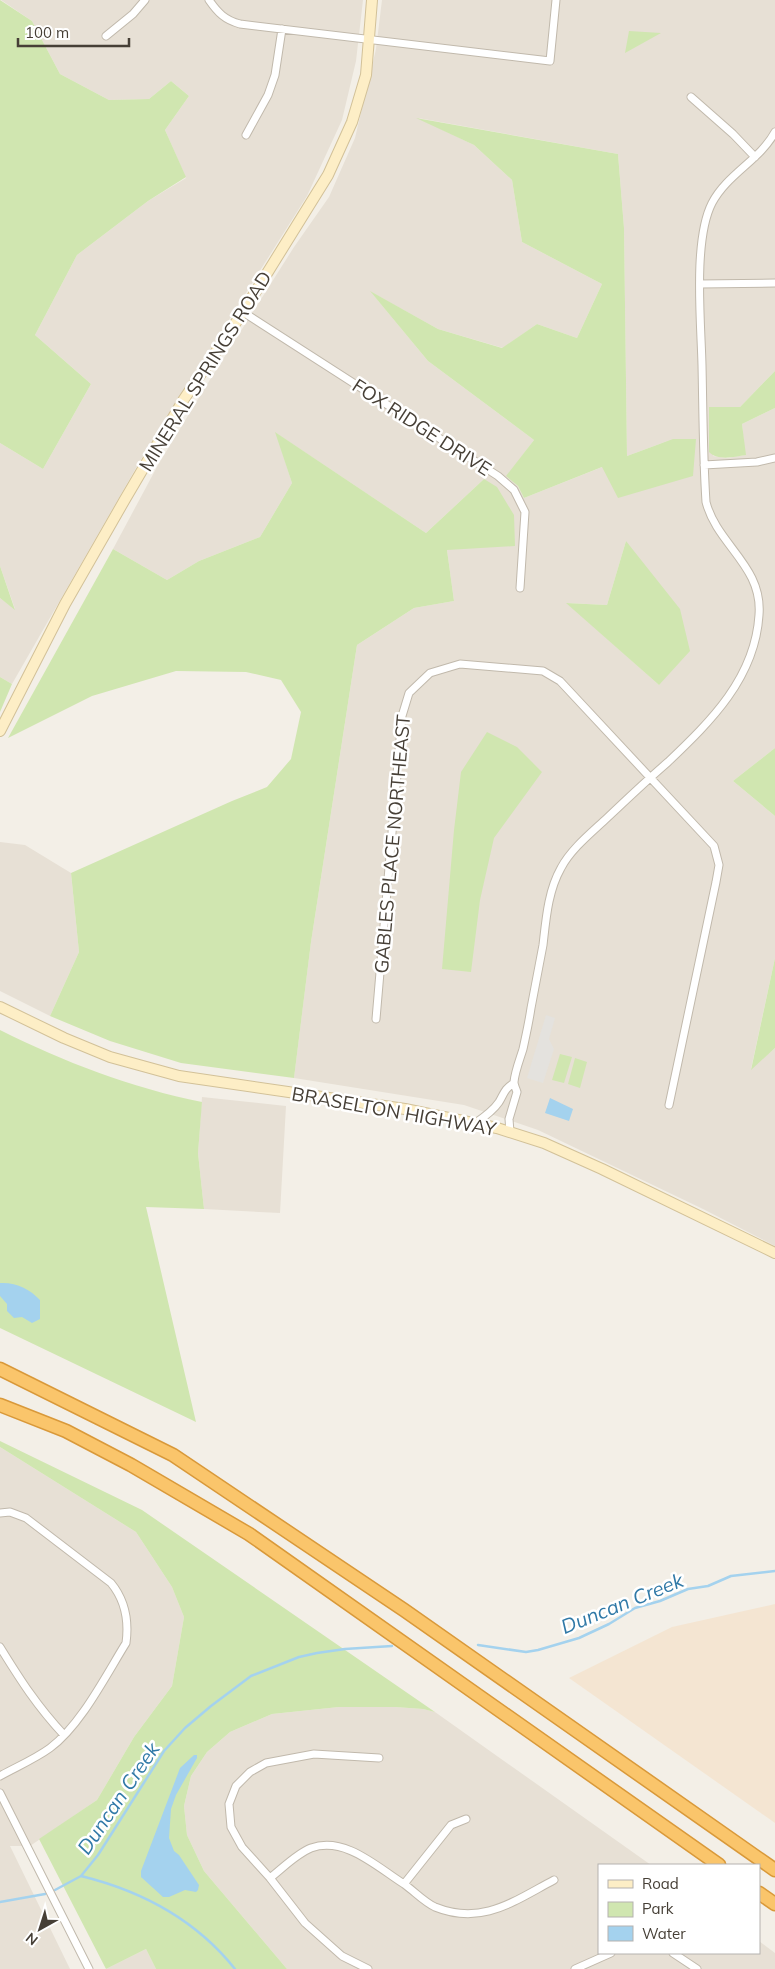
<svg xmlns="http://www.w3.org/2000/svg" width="775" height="1969" font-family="Mulish,sans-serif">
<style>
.residential{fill:#e7e0d5;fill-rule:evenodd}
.commercial{fill:#f4e5d2}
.green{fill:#d0e6b0}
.parking{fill:#e4e2de}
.water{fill:#a4d2ee}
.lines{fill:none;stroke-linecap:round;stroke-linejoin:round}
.stream{stroke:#a4d2ee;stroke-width:2.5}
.street-casing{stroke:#c1b9ac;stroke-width:9}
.secondary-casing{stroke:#d2c198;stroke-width:12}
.highway-casing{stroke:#d9993a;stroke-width:15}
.street{stroke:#fff;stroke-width:7}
.secondary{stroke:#fdeec6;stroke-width:10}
.highway{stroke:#fac56b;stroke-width:12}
.labels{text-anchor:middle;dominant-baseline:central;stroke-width:5;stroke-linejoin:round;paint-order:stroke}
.street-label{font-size:19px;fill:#463f36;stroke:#fff}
.water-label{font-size:20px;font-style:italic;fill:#3079a7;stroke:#fff}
</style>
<rect width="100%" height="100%" fill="#f3efe7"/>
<path class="residential" d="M1,0H363L356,61L342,120L307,196L140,461L12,684L0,677V598L15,609L0,566V443L43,469L91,384L35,335L77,255L148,201L186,178L165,130L189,96L171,81L149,99L109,100L60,74L32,21Z
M382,0H775V371L740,407L713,456L727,458L745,455L742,424L775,408V748L733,781L775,816V958L751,1069L775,1048V1246L703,1209L538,1130L464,1105L294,1078L311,942L357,645L414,608L454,601L447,550L484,479L426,533L276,433L292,483L260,537L199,561L167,580L113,549L158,465L206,386L294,247L329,197L355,138L376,49ZM418,118L618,154L624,228L627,456L673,439L524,498L518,486L507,476L534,440L428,361L371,292L438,329L503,348L537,324L577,338L602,284L522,242L512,180L474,145ZM626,541L659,685L567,603L607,605Z
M0,842L25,845L71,873L79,952L50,1016L0,991Z
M202,1097L286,1106L280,1213L204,1209L198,1153Z
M0,1447L136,1532L172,1587L184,1617L172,1686L134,1737L97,1800L30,1846H10L70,1969H0Z
M339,1707H395L423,1709L435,1712L651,1865H599V1953H759V1941L775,1953V1969H287L204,1871L187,1835L184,1806L191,1776L207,1752L230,1732L272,1714Z
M146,1949L156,1969H106Z"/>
<path class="commercial" d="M775,1604V1823L569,1678L672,1627Z"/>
<path class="green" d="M0,0L32,21L60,74L109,100L149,99L171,81L189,96L165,130L186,177L148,201L77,255L35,335L91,384L43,469L0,443Z
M629,31L661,33L625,53Z
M416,118L618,154L624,228L627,456L673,439H696L693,476L618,498L602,467L524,498L518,486L506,476L534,440L428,361L370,291L438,329L502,348L537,324L577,338L602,284L522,242L512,180L474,145Z
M775,371V408L742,424L746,455C734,457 718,461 709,452V407H740Z
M275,432L426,533L484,479L497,487L514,515L515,546L447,550L454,601L414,608L357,645L311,942L294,1078L181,1063L110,1041L50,1016L79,952L71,873L232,801L267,787L291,759L301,712L281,680L246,672L176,671L92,696L8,738L113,549L167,580L199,561L260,537L292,483Z
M626,541L680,609L690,651L659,685L566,603L607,605Z
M0,566L15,610L0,598Z
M0,677L12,684L0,712Z
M487,732L517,747L542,772L494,838L480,900L471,972L442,969L454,830L461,772Z
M775,748V816L733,781Z
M775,958V1048L751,1070Z
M0,1030C64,1062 132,1088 202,1102L198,1153L204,1209L146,1207L196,1422L0,1328Z
M560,1054L572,1057L564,1083L552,1080Z
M575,1058L587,1062L580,1088L568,1084Z
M0,1441L142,1510L435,1712L423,1709L395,1707H339L272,1714L230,1732L207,1752L191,1776L184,1806L187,1835L204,1871L287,1969H156L146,1949L106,1969L39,1839L97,1800L134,1737L172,1686L184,1617L172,1587L136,1532L0,1447Z"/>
<path class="parking" d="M546,1015L555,1018L549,1039L554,1049L543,1083L527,1078Z"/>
<path class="water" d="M550,1098L573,1109L569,1121L545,1113Z
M0,1283C16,1282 30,1289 40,1300V1319L32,1323L22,1317L14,1318L7,1311V1304L0,1296Z
M194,1755H197V1758L176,1795L171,1809L169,1838L174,1851L179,1855L199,1885L198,1890L196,1892L185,1890L169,1897H163L141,1877V1871L180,1768Z"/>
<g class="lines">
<path class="stream" d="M478,1645L526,1652L538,1650L579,1638L609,1624L635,1608L660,1601L688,1589L708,1586L731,1576L775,1571
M81,1876C142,1891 196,1920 235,1969
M55,1890L81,1876L98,1855L164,1751L185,1728L211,1706L251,1676L299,1657L317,1653L345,1649L392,1646
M0,1902L45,1894"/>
<defs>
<path id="street" d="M209,0C218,13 225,20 240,24L550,61L556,0
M106,36L133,14L145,0
M691,97L733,134L755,157
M246,135L268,95L275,75L282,29
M700,284L775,283
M243,312L498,476L514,490L525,512L520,588
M704,465L757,462L775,458
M376,1019L402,716L409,693L430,673L460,664L543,671L560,681L714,846L719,865L716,882L669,1105
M474,1124C483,1118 493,1111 499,1102C504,1094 504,1089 514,1083
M510,1132L509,1119L517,1092C516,1089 514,1085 514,1082C515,1071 520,1059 523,1049C526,1035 529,1022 531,1008C535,987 539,966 543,945C546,919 548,891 561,868C571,849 591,833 607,818C627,799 647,780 668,762C711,721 755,678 759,615C763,566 717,545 706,502C703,456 703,411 702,365C701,322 693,240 712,203C727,174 760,160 775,132
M0,1513L10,1512L26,1518L111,1583C125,1600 129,1621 126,1643C106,1675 81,1725 50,1748C35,1759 16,1767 0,1776
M0,1647C21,1681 37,1706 64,1735
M0,1793L89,1969
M270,1878C283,1868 296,1854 311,1848C345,1836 377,1867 404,1884L451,1825L466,1819
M404,1884C414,1891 424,1902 435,1907C482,1926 514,1901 554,1880
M673,1953L697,1969
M368,1969L342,1956L305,1923L270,1878L242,1847L231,1827L229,1804L236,1786L250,1772L266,1763L314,1754L379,1758
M575,1969L611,1953"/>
<path id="secondary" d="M0,731L65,604L124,501L184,399L243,312L328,175L352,122L366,75L372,0
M0,1007L64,1038L110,1057L179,1076L405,1109L497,1128L544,1143L602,1169L775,1253"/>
<path id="highway" d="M0,1369L173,1455L404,1610L775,1870
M0,1405L66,1431L131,1465L249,1534L719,1865
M759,1893L775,1904"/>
</defs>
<use href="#street" class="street-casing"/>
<use href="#secondary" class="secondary-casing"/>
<use href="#highway" class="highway-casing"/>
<use href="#street" class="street"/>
<use href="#secondary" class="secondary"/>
<use href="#highway" class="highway"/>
</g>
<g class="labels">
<g class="street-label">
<text transform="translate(205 371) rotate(-58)">MINERAL SPRINGS ROAD</text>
<text transform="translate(422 427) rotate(33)">FOX RIDGE DRIVE</text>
<text transform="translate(392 844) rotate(-85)">GABLES PLACE NORTHEAST</text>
<text transform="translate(394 1111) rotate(10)">BRASELTON HIGHWAY</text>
</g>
<g class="water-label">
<text transform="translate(622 1603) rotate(-22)">Duncan Creek</text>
<text transform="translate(118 1798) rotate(-56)">Duncan Creek</text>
</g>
</g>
<rect x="598" y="1864" width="162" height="90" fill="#ffffff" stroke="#b5b2af"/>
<rect x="608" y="1880" width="25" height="8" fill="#fdeec6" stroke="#b5b2af"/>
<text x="642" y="1889" font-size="15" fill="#463f36">Road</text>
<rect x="608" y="1902" width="25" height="15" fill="#d0e6b0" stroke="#b5b2af"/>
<text x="642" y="1914" font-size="15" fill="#463f36">Park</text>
<rect x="608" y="1926" width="25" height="15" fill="#a4d2ee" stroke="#b5b2af"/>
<text x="642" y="1939" font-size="15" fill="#463f36">Water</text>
<g transform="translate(40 1929) rotate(219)" stroke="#ffffff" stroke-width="4" paint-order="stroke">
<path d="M0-4L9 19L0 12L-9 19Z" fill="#463f36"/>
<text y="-8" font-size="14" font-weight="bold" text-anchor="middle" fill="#463f36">N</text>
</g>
<path d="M18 38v8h111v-8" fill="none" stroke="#463f36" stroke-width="2.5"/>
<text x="25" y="38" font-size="15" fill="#463f36" stroke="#ffffff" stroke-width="4" paint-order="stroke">100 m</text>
</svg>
